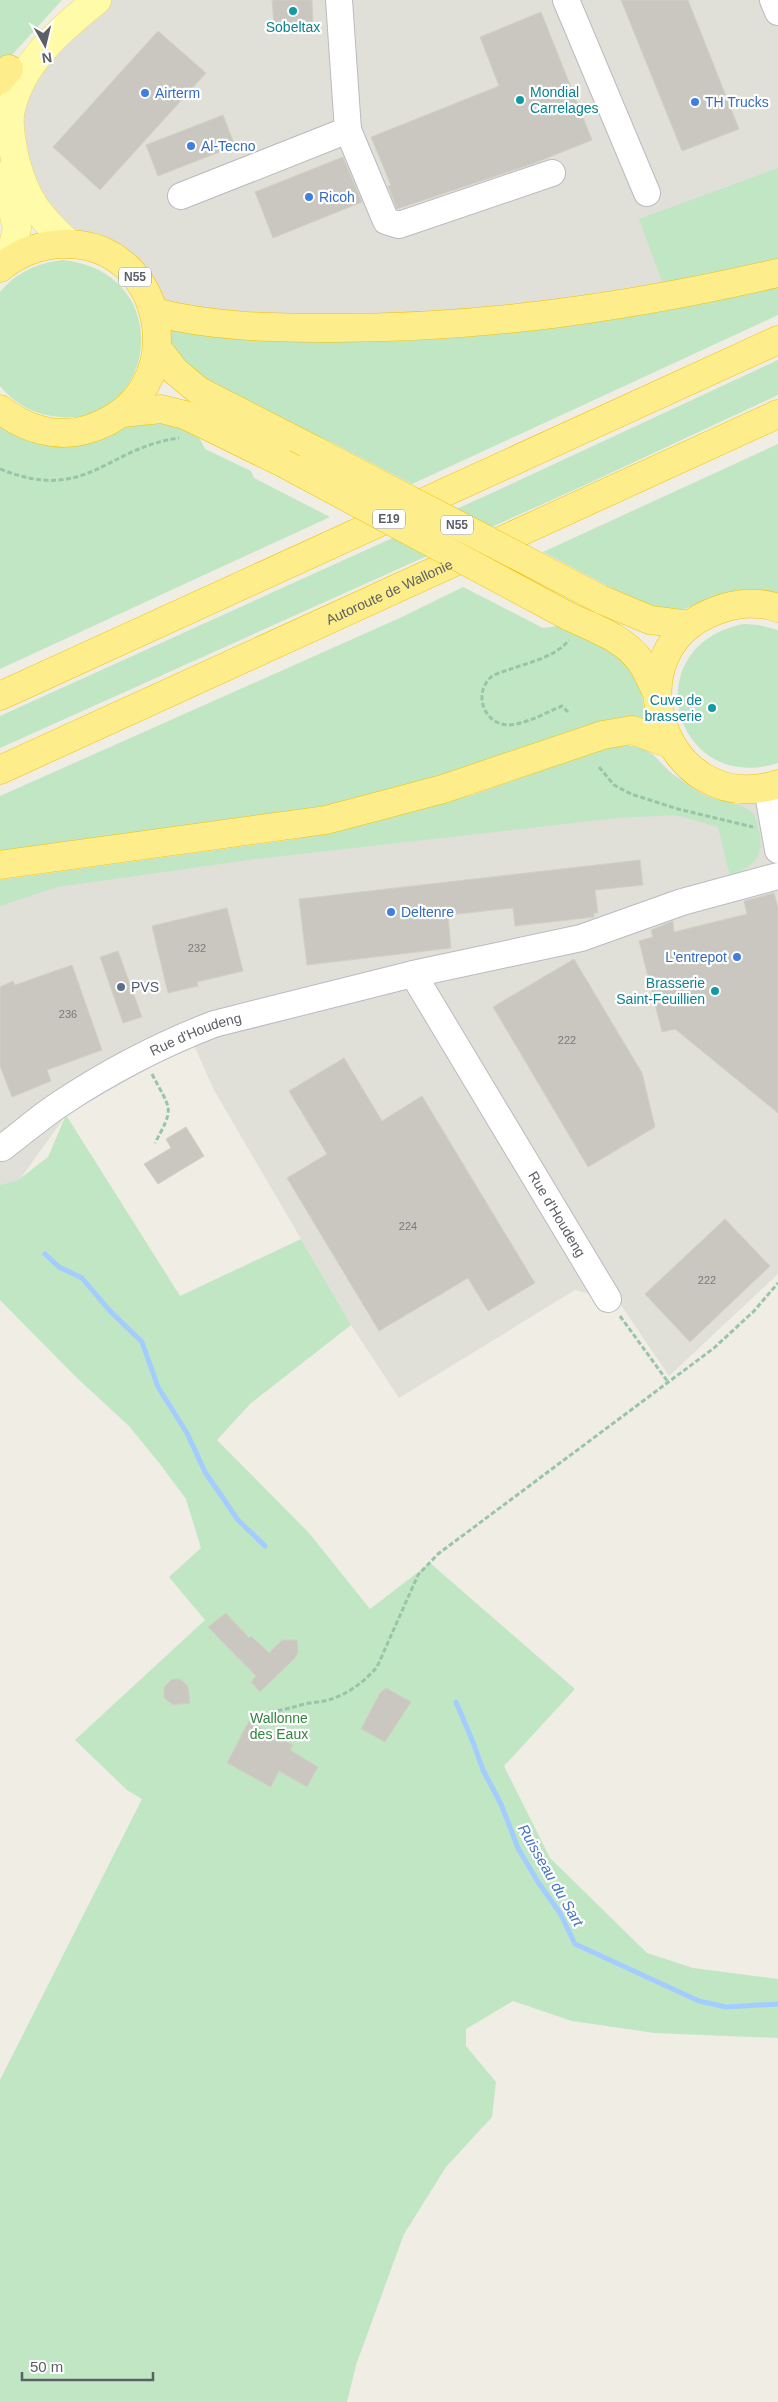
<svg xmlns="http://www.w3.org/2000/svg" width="778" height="2402" font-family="Helvetica,sans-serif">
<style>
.industrial{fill:#e0dfd8}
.green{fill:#c0e6c4}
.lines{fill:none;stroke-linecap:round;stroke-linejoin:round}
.stream{stroke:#a3cdff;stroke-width:5}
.building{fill:#cac7c1;stroke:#d3d0c2}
.minor-casing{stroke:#b9bbc0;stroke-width:28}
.major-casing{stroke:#f3d958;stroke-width:29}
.highway-casing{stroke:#f2c200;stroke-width:29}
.path{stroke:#98c5aa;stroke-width:3;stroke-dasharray:5 2.5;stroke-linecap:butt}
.minor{stroke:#fff;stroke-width:26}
.major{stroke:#fffba8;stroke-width:28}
.highway{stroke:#feee8b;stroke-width:28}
.highway-bridge-casing{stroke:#f2c200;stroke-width:29;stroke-linecap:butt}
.highway-bridge{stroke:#feee8b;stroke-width:28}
.culture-dot{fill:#0f9aa8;stroke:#fff;stroke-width:2}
.shop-dot{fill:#3f7fe0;stroke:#fff;stroke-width:2}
.service-dot{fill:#5c6f8a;stroke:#fff;stroke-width:2}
.labels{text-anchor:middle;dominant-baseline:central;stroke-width:4.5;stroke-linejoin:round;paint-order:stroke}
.number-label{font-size:11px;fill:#78797c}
.shield{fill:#fff;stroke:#8d8f93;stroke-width:1}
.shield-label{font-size:12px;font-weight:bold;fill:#5c5f65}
.culture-label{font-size:14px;fill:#0d838f;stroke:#fff;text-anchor:end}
.shop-label{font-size:14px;fill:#366cbe;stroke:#fff;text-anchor:start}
.street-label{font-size:14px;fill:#5c5f65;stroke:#fff}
.service-label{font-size:14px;fill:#4e5e75;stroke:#fff;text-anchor:start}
.park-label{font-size:14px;fill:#338440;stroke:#fff}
.water-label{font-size:15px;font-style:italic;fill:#4474c5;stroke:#fff}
</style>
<rect width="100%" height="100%" fill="#efede4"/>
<path class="industrial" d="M107,0H778V265L520,310L323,316L201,310L168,305L155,287L82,234L70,229L38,199L19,132L31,81Z
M633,746L653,754L670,772L703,794L720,801L737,804L778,798V1274L669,1376L619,1302L575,1290L399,1398L351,1325L301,1239L214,1090L193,1043L66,1115L0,1207V880L297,839L375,822L473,795L606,748Z"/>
<path class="green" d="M0,0H62L0,68Z
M778,168V265L663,284L639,219Z
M63,260C179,273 156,426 59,417C34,415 15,404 0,386V292C17,272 37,263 63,260Z
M778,286V315L412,484L329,441L316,440L195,375L172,345L166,329C254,342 345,342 433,339Z
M778,360V395L585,485L0,748V716L494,492Z
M154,420L175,423L197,434L205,449L251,471L254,478L330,517L0,669V426C30,447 65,450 100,439C111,436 121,429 131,425C138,422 147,421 154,420Z
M778,444V594L754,591L729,592L684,609L666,611L628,601L619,592L543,552Z
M463,587L543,628L565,625L614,651L626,661L641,689L646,722L414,786L310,812L0,853V796L402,617Z
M743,624L759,625L778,630V763C673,796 634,646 743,624Z
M621,745C650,747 649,752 669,771C678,779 690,786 700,793C715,802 733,800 747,809C755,813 756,819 758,827C766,856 755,866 730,876L718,827L676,815L617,818L256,859L57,887L0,906V880L297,839L375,822L473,795L606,748Z
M66,1115L180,1296L301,1239L351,1325L250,1404L217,1440L309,1533L370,1609L430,1563L575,1689L504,1766L550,1858L647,1953L693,1968L778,1979V2038L655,2033L572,2021L513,2001L466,2029V2046L496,2082L492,2117L446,2167L404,2234L356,2365L347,2402H0V2080L142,1799L127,1790L75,1740L205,1620L169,1577L201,1548L186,1499L160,1464L129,1426L76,1377L0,1300V1185L17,1181L48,1157Z"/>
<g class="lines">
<path class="stream" d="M45,1254L59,1267L82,1278L110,1311L142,1342L158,1387L187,1433L205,1472L238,1520L265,1546
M456,1702L473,1742L483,1770L501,1804L518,1848L538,1882L560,1913L575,1944L699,2001L726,2007L778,2004"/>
</g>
<path class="building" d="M272,0H312L313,22L274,24Z
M621,0H688L739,129L682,151Z
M541,12L592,140L535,163L397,209L388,186L391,185L371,137L499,86L480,37Z
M158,31L206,73L100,190L53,147Z
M223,115L235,146L158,176L146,145Z
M343,157L362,202L273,238L255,192Z
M640,860L643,885L595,890L598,913H594V917L515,926L513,908L448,915L451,948L307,965L299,899Z
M774,893L778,908V1113L675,1029L662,1032L639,941L653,937L651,930L673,921L674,932L747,914L744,901Z
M227,908L243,971L197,982L198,986L168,993L152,926Z
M118,951L142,1017L123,1023L100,957Z
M574,959L642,1073L655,1127L588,1167L493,1007Z
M72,965L102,1050L47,1070L51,1081L12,1097L0,1066V987L13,981L15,985Z
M344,1058L382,1121L422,1096L535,1283L488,1311L468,1278L379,1331L287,1178L327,1154L289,1091Z
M186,1127L204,1156L158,1184L144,1164L171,1148L166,1139Z
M725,1219L770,1266L690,1342L645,1294Z
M226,1613L249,1638L251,1636L269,1653L282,1640H297L298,1652L295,1658L260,1692L251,1682L256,1676L208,1627Z
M172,1679H180L188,1686L190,1703L173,1705L164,1698V1687Z
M386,1688L411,1702L385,1742L361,1729L380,1693Z
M249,1721L293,1745L290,1750L318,1767L307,1787L279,1771L271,1787L227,1763Z"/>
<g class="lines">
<defs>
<g id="minor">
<path d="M566,0L647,193"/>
<path d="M773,0L778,12"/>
<path d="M348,130L386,221L399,225L552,173"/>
<path d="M181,196L348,130L339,0"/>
<path d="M767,788L778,850"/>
<path id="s1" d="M413,974L608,1299"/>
<path id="s2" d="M2,1148C21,1134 40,1117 60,1104C108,1072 160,1045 214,1024L413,974L581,938L682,902L778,876"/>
</g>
<path id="major" d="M4,176L17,228L10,259
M69,244C38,215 26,201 15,159C12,144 7,124 11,109C21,63 61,29 97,0"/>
<g id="highway">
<path d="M0,80L9,69"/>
<path d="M0,268C19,252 39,245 63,244C167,240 197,395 89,429C57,439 25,429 0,409"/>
<path d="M154,312C212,327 274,328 333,328C486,328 630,307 778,273"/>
<path d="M157,348L175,371L199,391L312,449"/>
<path d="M121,413L161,409L185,415L283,463"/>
<path d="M602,600L650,620L690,625"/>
<path d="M778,608C759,601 736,603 718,610C606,649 664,821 778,784"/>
<path d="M568,616C593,628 625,638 641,662C647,671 652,683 657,693"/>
<path d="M0,696L778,340"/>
<path id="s3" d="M0,770L778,414"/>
<path d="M0,865L326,820L443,789L603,735L632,730L670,744"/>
</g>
</defs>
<use href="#minor" class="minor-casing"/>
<use href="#major" class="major-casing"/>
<use href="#highway" class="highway-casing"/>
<path class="path" d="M0,469C87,504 105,448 179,438
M568,712L562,706C547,712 532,721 516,724C488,731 471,697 490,678C494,674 502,672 508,670C527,663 556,657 569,640
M599,767L614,785L631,794L678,809L753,827
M152,1074C171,1111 175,1106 155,1143
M620,1316L668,1382
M270,1711C284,1711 295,1706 309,1703C315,1702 322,1702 328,1700C347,1695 364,1682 377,1667L418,1575L438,1554L714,1348L754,1311L778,1283"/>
<use href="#minor" class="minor"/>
<use href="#major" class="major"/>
<use href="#highway" class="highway"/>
<defs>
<path id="highway-bridge" d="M312,449L602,600
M283,463L568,616"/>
</defs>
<use href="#highway-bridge" class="highway-bridge-casing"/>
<use href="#highway-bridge" class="highway-bridge"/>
</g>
<g class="culture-dot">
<circle cx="293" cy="11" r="5"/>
<circle cx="520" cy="100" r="5"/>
<circle cx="712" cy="708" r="5"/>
<circle cx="715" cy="991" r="5"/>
</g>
<g class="shop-dot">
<circle cx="145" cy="93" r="5"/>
<circle cx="695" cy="102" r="5"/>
<circle cx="191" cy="146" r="5"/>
<circle cx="309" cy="197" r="5"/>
<circle cx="391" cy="912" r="5"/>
<circle cx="737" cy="957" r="5"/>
</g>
<circle class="service-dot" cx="121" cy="987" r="5"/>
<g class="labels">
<g class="number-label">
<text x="197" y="948">232</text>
<text x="68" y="1014">236</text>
<text x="567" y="1040">222</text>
<text x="408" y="1226">224</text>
<text x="707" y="1280">222</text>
</g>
<g class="shield">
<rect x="119" y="267.5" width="32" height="19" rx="4"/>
<rect x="373" y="509.5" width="32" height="19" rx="4"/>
<rect x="441" y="515.5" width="32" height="19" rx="4"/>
</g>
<g class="shield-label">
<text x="135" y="277">N55</text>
<text x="389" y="519">E19</text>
<text x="457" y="525">N55</text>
</g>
<g class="culture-label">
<text x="293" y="27" text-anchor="middle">Sobeltax</text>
<text x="530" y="92" text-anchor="start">Mondial<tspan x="530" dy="16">Carrelages</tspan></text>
<text x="702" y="700">Cuve de<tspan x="702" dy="16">brasserie</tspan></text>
<text x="705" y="983">Brasserie<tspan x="705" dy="16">Saint-Feuillien</tspan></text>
</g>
<g class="shop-label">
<text x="155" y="93">Airterm</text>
<text x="705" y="102">TH Trucks</text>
<text x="201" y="146">Al-Tecno</text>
<text x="319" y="197">Ricoh</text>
<text x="401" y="912">Deltenre</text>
<text x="727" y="957" text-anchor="end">L'entrepot</text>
</g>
<g class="street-label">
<text stroke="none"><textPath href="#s3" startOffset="428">Autoroute de Wallonie</textPath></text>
<text stroke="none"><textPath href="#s2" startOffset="226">Rue d'Houdeng</textPath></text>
<text stroke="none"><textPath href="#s1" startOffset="280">Rue d'Houdeng</textPath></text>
</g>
<g class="service-label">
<text x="131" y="987">PVS</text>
</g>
<g class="park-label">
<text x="279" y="1718">Wallonne<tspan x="279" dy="16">des Eaux</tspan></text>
</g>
<g class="water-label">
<text transform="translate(551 1875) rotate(60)">Ruisseau du Sart</text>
</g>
</g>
<g transform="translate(45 45) rotate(172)" stroke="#ffffff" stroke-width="4" paint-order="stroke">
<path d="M0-4L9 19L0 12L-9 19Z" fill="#5c5f65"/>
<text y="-8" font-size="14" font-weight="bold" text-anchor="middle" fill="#5c5f65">N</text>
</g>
<path d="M22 2372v8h131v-8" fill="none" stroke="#5c5f65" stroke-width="2.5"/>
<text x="30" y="2372" font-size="15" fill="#5c5f65" stroke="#ffffff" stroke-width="4" paint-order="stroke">50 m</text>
</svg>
